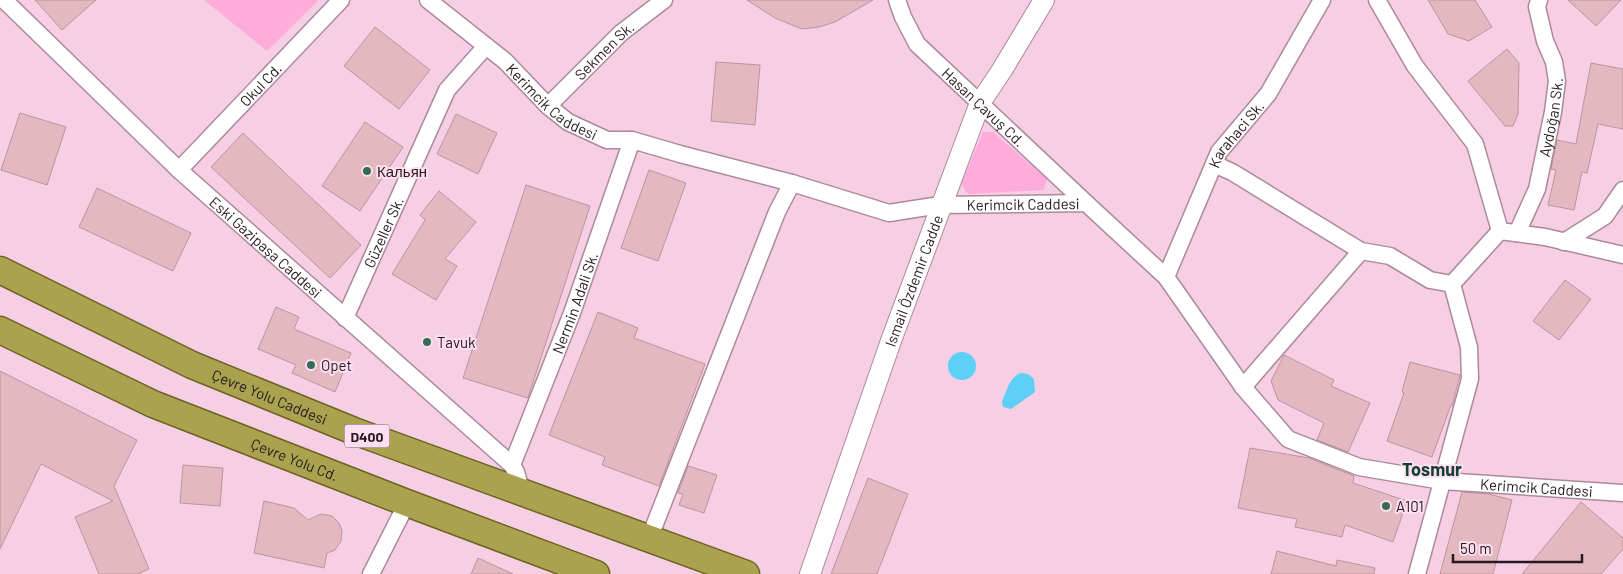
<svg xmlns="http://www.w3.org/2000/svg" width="1623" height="574" font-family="Barlow,sans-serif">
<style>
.green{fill:#ffacdc}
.water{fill:#5ecff6}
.building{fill:#e3b8c1;stroke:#bd949d}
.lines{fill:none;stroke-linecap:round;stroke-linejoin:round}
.minor-casing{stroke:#ac899c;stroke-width:19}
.tertiary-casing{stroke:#ac899c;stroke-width:22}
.trunk-casing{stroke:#6e6322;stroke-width:29}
.minor{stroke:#fff;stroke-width:16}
.tertiary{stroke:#fff;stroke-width:20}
.trunk{stroke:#aaa24f;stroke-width:26}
.poi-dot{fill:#346d55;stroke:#fedff0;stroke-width:2}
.labels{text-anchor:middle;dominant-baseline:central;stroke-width:4;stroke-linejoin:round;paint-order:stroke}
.shield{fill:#fedff0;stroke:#67545f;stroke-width:1}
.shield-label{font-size:14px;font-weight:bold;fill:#261921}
.street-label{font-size:15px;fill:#261921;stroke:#fedff0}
.poi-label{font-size:15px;fill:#261921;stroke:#fedff0;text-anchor:start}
.quarter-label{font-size:18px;font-weight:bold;fill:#12412f;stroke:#fedff0}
</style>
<rect width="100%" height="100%" fill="#f6cfe4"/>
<path class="green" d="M204,0H319L267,51Z
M983,132H993L1047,179L1044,190L968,194L961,184Z"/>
<path class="water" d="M948 366a14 14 0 1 1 28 0a14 14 0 1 1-28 0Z
M1021,373L1028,374L1034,379L1035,392L1011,409L1003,407L1002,402C1006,392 1010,376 1021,373Z"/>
<path class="building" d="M35,0H96L62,30Z
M747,0H873L835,22L819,27L802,29L775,18Z
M1428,0H1475L1492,27L1469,41L1448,34Z
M1568,0H1621L1596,26Z
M375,27L430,70L399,109L344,66Z
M1507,49L1519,63L1518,114L1513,126H1505L1468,81Z
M716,62L760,65L755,125L711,121Z
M1591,63L1623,69V129L1598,124L1587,173L1582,172L1574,210L1548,205L1556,170L1551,169L1557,140L1576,144Z
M20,113L66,127L47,185L1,170Z
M456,114L497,133L478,174L437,154Z
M365,122L403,147L360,211L322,186Z
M243,133L361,245L330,278L211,167Z
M649,170L686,183L658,261L621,248Z
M526,185L590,206L528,398L463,378Z
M97,188L191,233L173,271L79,227Z
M439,191L476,222L445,259L457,266L436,300L392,274L425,220L420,215Z
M1565,280L1591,299L1559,340L1533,321Z
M276,307L299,317L294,329L351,353L335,392L292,373L296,365L258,349Z
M598,312L638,328L634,338L705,364L659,486L602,465L605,457L549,435Z
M1284,355L1334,380L1331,386L1370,403L1348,452L1317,440L1324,423L1278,400L1271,381Z
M1410,362L1460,375L1452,406L1451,405L1432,457L1387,441L1404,393L1402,392Z
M0,371L137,440L114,486L149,569L137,574H99L75,517L113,501L41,464L0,549Z
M1250,448L1309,458L1354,476L1353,483L1407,501L1393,542L1345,525L1342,537L1295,527L1297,519L1238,508Z
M183,465L223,468L220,506L180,503Z
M688,466L717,475L704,513L679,505L683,494L678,493Z
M868,478L908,494L877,574H831Z
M1462,492L1489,494L1512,500L1493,574H1440Z
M264,501L294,508L308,520L321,514L332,516L339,523L342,531L341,541L335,550L327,553L324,568L254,553Z
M1581,502L1623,538V549L1601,574H1522Z
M1277,551L1336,566L1337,560L1375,568L1374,574H1271Z
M478,558L513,574H471Z"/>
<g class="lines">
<defs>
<g id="minor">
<path id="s1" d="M4,0L179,170L512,465L516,472L522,493"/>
<path id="s2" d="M428,0L505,61L548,106L568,122L607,140H632L680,154L792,183L889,213L940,205L1086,203L1166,277L1243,387L1288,439L1359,467L1442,481L1623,493"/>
<path id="s3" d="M897,0L903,17L917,44L1086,203"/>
<path d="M1377,0L1415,66L1475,144L1500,231"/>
<path id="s4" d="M548,106L621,33L664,0"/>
<path d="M1214,164L1232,172L1361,251L1390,256L1430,280L1452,284"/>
<path id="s5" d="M179,170L341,0"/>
<path id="s6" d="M1517,233L1537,189L1553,112L1557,81L1554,62L1545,41L1537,7L1539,0"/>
<path d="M1564,242L1605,216L1623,190"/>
<path id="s7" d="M1166,277L1219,152L1268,94L1322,0"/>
<path id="s8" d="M345,318L447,90L486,46"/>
<path d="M1243,387L1361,251"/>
<path id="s9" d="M512,465L572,313L632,140"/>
<path d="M649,539L777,212L792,183"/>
<path d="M371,574L407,503"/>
<path d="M1417,574L1470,379L1469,347L1452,284L1500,231L1545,237L1623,255"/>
</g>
<g id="tertiary">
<path id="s10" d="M810,574L892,338L980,103L1002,70L1044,0"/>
</g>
<g id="trunk">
<path id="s11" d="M0,270L192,365L354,431L746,574"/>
<path id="s12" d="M0,330L153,404L407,503L596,574"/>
</g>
</defs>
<use href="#minor" class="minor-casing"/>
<use href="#tertiary" class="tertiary-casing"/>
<use href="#trunk" class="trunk-casing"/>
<use href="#minor" class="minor"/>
<use href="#tertiary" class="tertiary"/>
<use href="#trunk" class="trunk"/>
</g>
<g class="poi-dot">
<circle cx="367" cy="171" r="5"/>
<circle cx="427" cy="342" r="5"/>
<circle cx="311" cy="365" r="5"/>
<circle cx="1386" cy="506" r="5"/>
</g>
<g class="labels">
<rect class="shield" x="344.5" y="424.5" width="45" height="23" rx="4"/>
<g class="shield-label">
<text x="367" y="436">D400</text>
</g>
<g class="street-label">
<text stroke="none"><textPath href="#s4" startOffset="79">Sekmen Sk.</textPath></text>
<text stroke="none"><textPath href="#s5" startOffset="118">Okul Cd.</textPath></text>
<text stroke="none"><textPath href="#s2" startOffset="161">Kerimcik Caddesi</textPath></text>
<text stroke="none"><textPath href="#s3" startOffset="140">Hasan Çavuş Cd.</textPath></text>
<text stroke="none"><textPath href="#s6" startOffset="121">Aydoğan Sk.</textPath></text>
<text stroke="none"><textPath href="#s7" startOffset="160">Karahaci Sk.</textPath></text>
<text stroke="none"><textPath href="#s2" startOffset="656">Kerimcik Caddesi</textPath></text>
<text stroke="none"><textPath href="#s8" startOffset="94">Güzeller Sk.</textPath></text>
<text stroke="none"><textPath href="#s1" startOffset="360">Eski Gazipaşa Caddesi</textPath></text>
<text stroke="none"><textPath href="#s10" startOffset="311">Ismail Ôzdemir Cadde</textPath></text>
<text stroke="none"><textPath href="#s9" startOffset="174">Nermin Adali Sk.</textPath></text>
<text stroke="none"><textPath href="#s11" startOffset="298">Çevre Yolu Caddesi</textPath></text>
<text stroke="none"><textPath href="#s12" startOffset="322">Çevre Yolu Cd.</textPath></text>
<text stroke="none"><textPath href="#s2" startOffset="1286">Kerimcik Caddesi</textPath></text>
</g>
<g class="poi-label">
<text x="377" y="171">Кальян</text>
<text x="437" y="342">Tavuk</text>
<text x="321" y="365">Opet</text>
<text x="1396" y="506">A101</text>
</g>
<g class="quarter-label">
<text x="1432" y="469">Tosmur</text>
</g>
</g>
<path d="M1453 554v8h129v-8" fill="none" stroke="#261921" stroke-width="2.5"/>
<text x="1460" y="554" font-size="15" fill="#261921" stroke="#fedff0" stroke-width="4" paint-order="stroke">50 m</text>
</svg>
